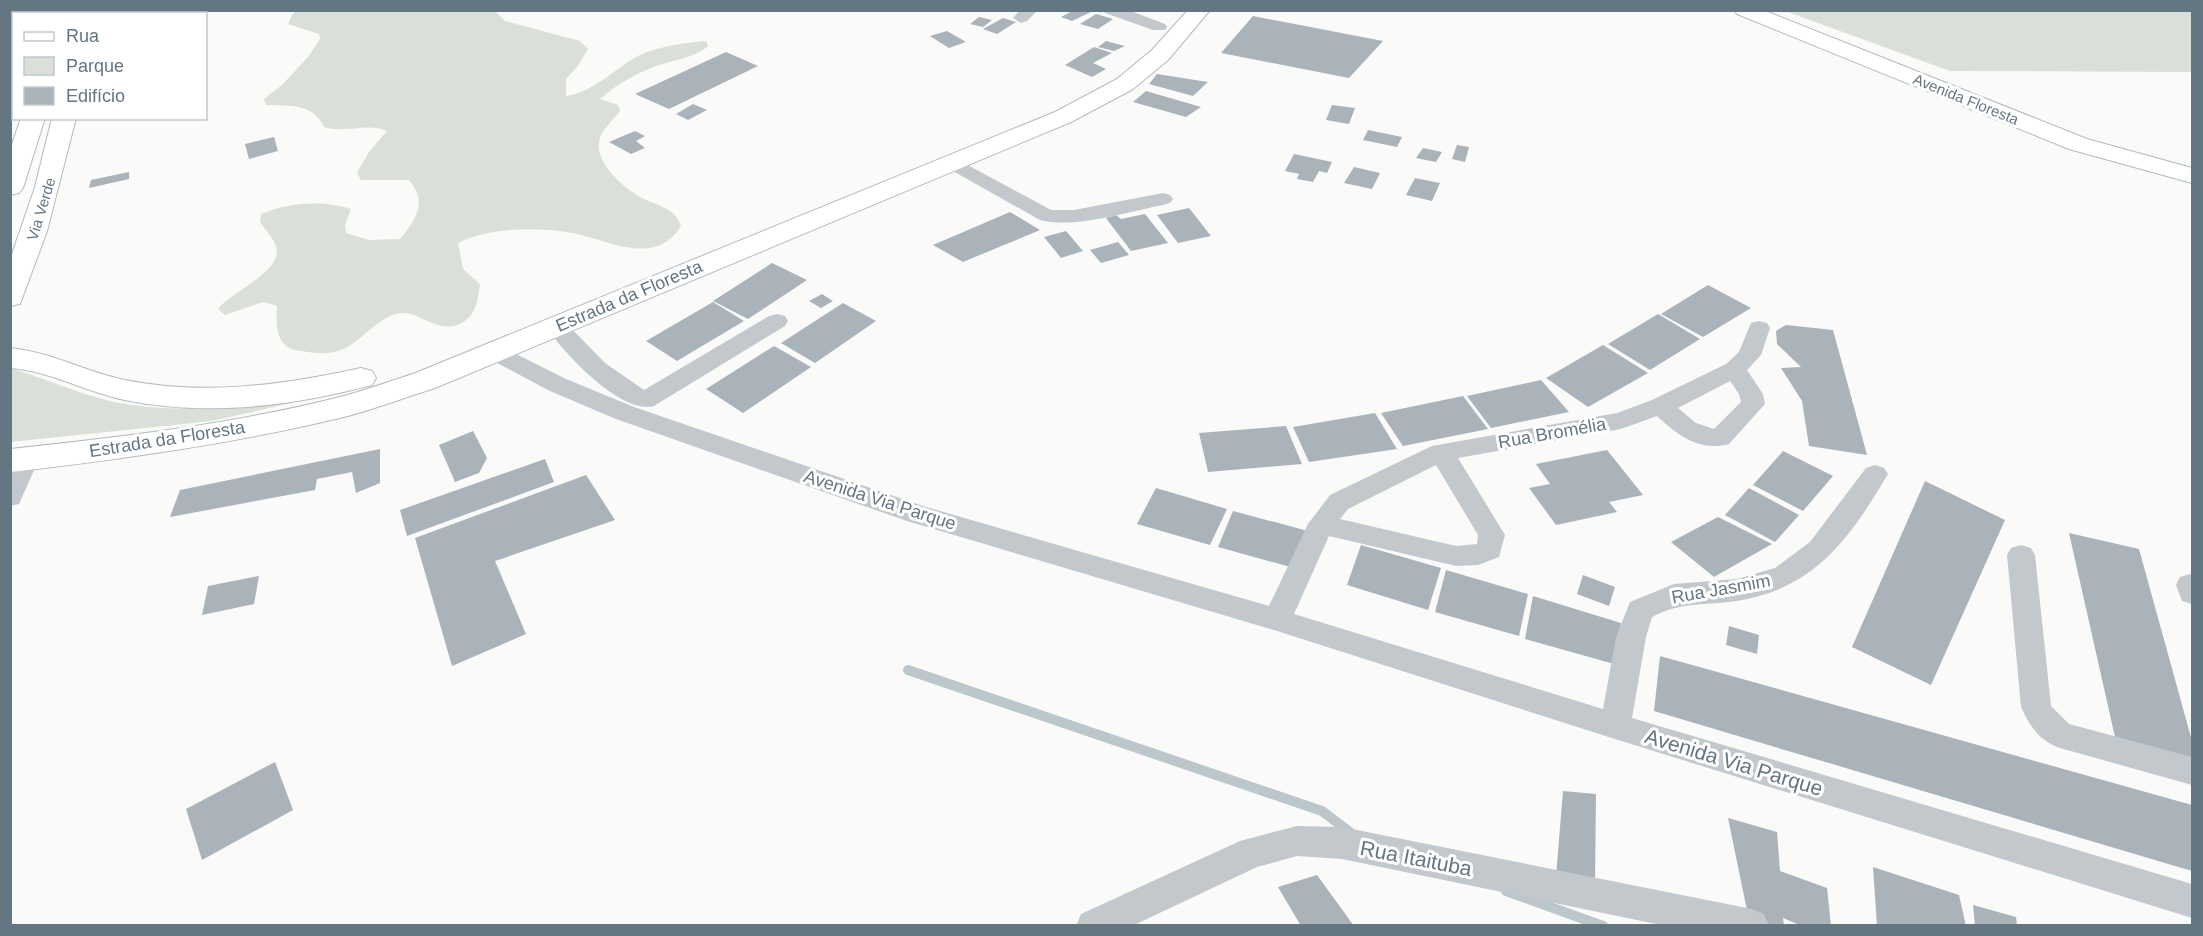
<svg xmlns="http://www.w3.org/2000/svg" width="2203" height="936" font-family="Helvetica,sans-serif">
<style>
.green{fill:#dadfd7}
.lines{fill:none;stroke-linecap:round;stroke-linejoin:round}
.stream{stroke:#bbc7cb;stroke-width:10}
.building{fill:#aab3b9}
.secondary-casing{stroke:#b3babf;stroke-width:2}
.primary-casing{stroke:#b5babe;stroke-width:2}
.street{fill:#c3c8cc;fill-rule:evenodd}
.secondary{fill:#fff;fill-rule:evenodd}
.primary{fill:#fff;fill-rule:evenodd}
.labels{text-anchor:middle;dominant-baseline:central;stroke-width:6;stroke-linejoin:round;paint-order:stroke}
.far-street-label{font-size:15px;fill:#657683;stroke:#fff}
.street-label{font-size:18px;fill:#657683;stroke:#fff}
.near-street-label{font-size:21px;fill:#657683;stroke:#fff}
</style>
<rect width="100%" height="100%" fill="#fafaf8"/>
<path class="green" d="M296,11H495L505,21L580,41L588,49L577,67L566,79V96C594,92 614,69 638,56C659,46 683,43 706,41L708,46C695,58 673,60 656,66C635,74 616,85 600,99L618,105L620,111C614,119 603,129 600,138C592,161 623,187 640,197C656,206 674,206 681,226C653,270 605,237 567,232C531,227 490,228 458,243L463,269L480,284C478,298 477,312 465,321C442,337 421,313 404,313C381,312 361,343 341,350C328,355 314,353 301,351C275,349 276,325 277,306L263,302L225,315L218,309C231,291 284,272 276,246C273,238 265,229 260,222L261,214C287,202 325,200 351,209L345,225L346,233L369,240L400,239C416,220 428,202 409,180H361L357,173L369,152L387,131C367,122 345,134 324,127C313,103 290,106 266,105L264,99L282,85L308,57L320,39L319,34L288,24L292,15Z
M1785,11H2192V72L1950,71Z
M13,369C46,379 80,394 114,402C195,418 277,401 356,388L212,421L11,442L10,372Z"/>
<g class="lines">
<path class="stream" d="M908,670L1322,811L1351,833
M1506,891L1603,926"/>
</g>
<path class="building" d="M1074,10H1086L1091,12L1072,21L1061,17Z
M1096,14L1113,19L1098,29L1080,24Z
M1253,16L1383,41L1349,78L1221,53Z
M979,17L992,20L983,27L970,24Z
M1003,18L1016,22L997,34L983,29Z
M947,31L966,42L949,48L930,36Z
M1106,41L1125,46L1114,51L1098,47Z
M1094,47L1112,53L1093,63L1106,69L1092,77L1065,65Z
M726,52L758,66L669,109L635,94Z
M1157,74L1208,82L1193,96L1149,84Z
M1146,91L1201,107L1186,117L1133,102Z
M693,104L707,110L688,120L676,114Z
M1332,105L1355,108L1349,124L1326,120Z
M1368,130L1402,137L1397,147L1363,140Z
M635,131L645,136L636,141L645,148L631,154L609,142Z
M274,137L278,151L249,159L245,144Z
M1457,145L1469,147L1465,162L1452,159Z
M1423,148L1442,152L1436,162L1416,158Z
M1294,154L1332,162L1327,173L1319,171L1313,182L1297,179L1299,174L1285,171Z
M1354,167L1380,173L1372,189L1344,183Z
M129,172V179L89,188L91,180Z
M1415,178L1440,183L1432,201L1406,195Z
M1189,208L1211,236L1178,243L1157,215Z
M1010,212L1040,230L963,262L933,245Z
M1145,214L1168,243L1131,251L1106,218L1116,215L1121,219Z
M1066,231L1083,251L1061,258L1044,237Z
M1118,242L1129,255L1101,263L1090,250Z
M772,263L807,280L748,319L713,301Z
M1708,285L1751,308L1703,337L1661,314Z
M822,294L833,301L821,308L809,301Z
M713,302L744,321L677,361L646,341Z
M843,303L876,321L815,363L781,343Z
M1658,314L1700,339L1650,370L1608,344Z
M1786,325L1833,330L1867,455L1809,446L1802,401L1781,368L1801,367L1777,344L1776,331Z
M1603,345L1648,373L1588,407L1546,378Z
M774,346L811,367L743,413L706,389Z
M1541,380L1569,412L1491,428L1467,396Z
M1463,396L1488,429L1403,446L1381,413Z
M1375,413L1397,449L1309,462L1293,427Z
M1286,426L1302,464L1208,472L1199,433Z
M473,431L487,458L479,473L455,482L439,445Z
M380,449V483L356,493L352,472L317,479L315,490L170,517L180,490Z
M1607,450L1643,495L1609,502L1617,512L1556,525L1529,488L1550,484L1536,464Z
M1783,451L1833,476L1803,511L1753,485Z
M545,459L554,482L407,536L400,510Z
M586,475L615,520L495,561L526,634L452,666L415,538Z
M1925,481L2005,520L1931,685L1852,647Z
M1156,488L1227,509L1210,545L1137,524Z
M1749,488L1799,515L1775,542L1725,515Z
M1233,511L1308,531L1294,568L1218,547Z
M1718,517L1772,544L1714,577L1671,542Z
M2069,533L2139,549L2192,741V758L2115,737Z
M1361,545L1441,568L1428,610L1347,585Z
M1446,570L1528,594L1519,636L1435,612Z
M1583,575L1615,587L1609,606L1577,594Z
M259,576L254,604L202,615L208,586Z
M1533,596L1621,623L1614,664L1525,639Z
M1729,626L1759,635L1757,654L1726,645Z
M1660,656L2192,805V871L1654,711Z
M275,762L293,810L202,860L186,809Z
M1563,791L1596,794L1595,881L1556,876Z
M1728,818L1777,832L1780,871L1827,888L1831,926H1802L1783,918L1784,926L1750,925Z
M1873,867L1959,895L1966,926H1877Z
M1317,875L1354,926H1301L1278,887Z
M1973,905L2016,917L2017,926H1975Z"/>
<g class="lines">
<defs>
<path id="secondary" d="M1188,10H1210L1168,60L1133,89L1071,122L435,388C406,397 377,408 348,416C237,443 124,459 10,472V449C122,437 235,424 344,396C367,390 390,381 413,374L1055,112L1117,79L1152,50Z
M1734,10H1763L2087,139L2192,168V183L2069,149L1737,14Z
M10,348C51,352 86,372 125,380C203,396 284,385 361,368L372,371L376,378L372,385C293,406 206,417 125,400C86,392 51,371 10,368Z"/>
<path id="primary" d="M61,10H81L80,14H60Z
M88,10H108L107,14H87Z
M21,118H45L23,188L19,193L10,195V150Z
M52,118H76L47,231L20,304L10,306V260L35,187Z"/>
</defs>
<use href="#secondary" class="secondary-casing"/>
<use href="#primary" class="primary-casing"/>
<path class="street" d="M1020,10H1038L1027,21L1021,23L1013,18Z
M1103,10H1128L1165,24L1167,27L1165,30H1153L1105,13Z
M951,156L1051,210H1074L1163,193L1170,195L1173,199L1170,203L1163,205C1127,212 1075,229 1040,220L944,166L942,162L944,158Z
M777,314L785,316L788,321L785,326L654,406C621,415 563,352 546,327L549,322L557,320L565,322L605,363L644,390L769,316Z
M1759,321L1767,323L1770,328L1761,355L1747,370L1763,394L1765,404L1729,444C1700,452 1677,435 1657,416L1621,429L1458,458L1505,535L1499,557L1478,565L1456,566L1329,536L1294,614L1603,709L1616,637L1630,602L1674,584L1737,579L1775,568L1810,542L1866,468L1875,465L1884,468L1888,474C1850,538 1815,589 1736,601C1704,606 1682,601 1652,617L1646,637L1632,718L2192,884V918L1615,739L1277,631L907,521L616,419L550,391L486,357L482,352L486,347L494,345L502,347L566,379L634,407L923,506L1269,606L1308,524L1330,495L1432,446L1617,413L1652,400L1726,364L1739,352L1751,323ZM1730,381L1739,394L1741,402L1714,429L1696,423L1678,408ZM1436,465L1478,535L1477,544L1456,546L1340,519L1348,509Z
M26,450L35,453L39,459L19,504L10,506V466L17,453Z
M2021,545L2031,548L2035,555L2051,706L2069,724L2192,757V785L2060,748C2039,741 2030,726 2021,707L2007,555L2011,548Z
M2190,574L2192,575V604L2182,601L2176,585L2180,577Z
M1297,826L1342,827L1752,909L1764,914L1769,926H1666L1342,859L1297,856L1257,867L1132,926H1076L1081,914L1240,841Z"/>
<use href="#secondary" class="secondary"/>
<use href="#primary" class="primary"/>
</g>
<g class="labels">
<g class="far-street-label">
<text transform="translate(1966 99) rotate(22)">Avenida Floresta</text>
<text transform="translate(41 209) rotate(-73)">Via Verde</text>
</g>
<g class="street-label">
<text transform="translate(629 296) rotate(-23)">Estrada da Floresta</text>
<text transform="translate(1552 433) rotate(-10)">Rua Bromélia</text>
<text transform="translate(167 439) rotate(-9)">Estrada da Floresta</text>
<text transform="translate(880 500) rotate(18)">Avenida Via Parque</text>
<text transform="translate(1721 589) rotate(-10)">Rua Jasmim</text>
</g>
<g class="near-street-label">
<text transform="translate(1734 762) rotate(17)">Avenida Via Parque</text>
<text transform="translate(1416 858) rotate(11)">Rua Itaituba</text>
</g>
</g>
<rect width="2203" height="936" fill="none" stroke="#657683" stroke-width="24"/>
<rect x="12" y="12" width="195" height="108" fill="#ffffff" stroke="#c1c8cd" stroke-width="1.5"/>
<rect x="24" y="32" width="30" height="9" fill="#ffffff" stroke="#c1c8cd" stroke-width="1.5"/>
<text x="66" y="42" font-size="18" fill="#657683">Rua</text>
<rect x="24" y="57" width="30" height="18" fill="#dadfd7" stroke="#c1c8cd" stroke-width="1.5"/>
<text x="66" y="72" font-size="18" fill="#657683">Parque</text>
<rect x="24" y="87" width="30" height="18" fill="#aab3b9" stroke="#c1c8cd" stroke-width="1.5"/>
<text x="66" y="102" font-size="18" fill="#657683">Edifício</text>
</svg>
